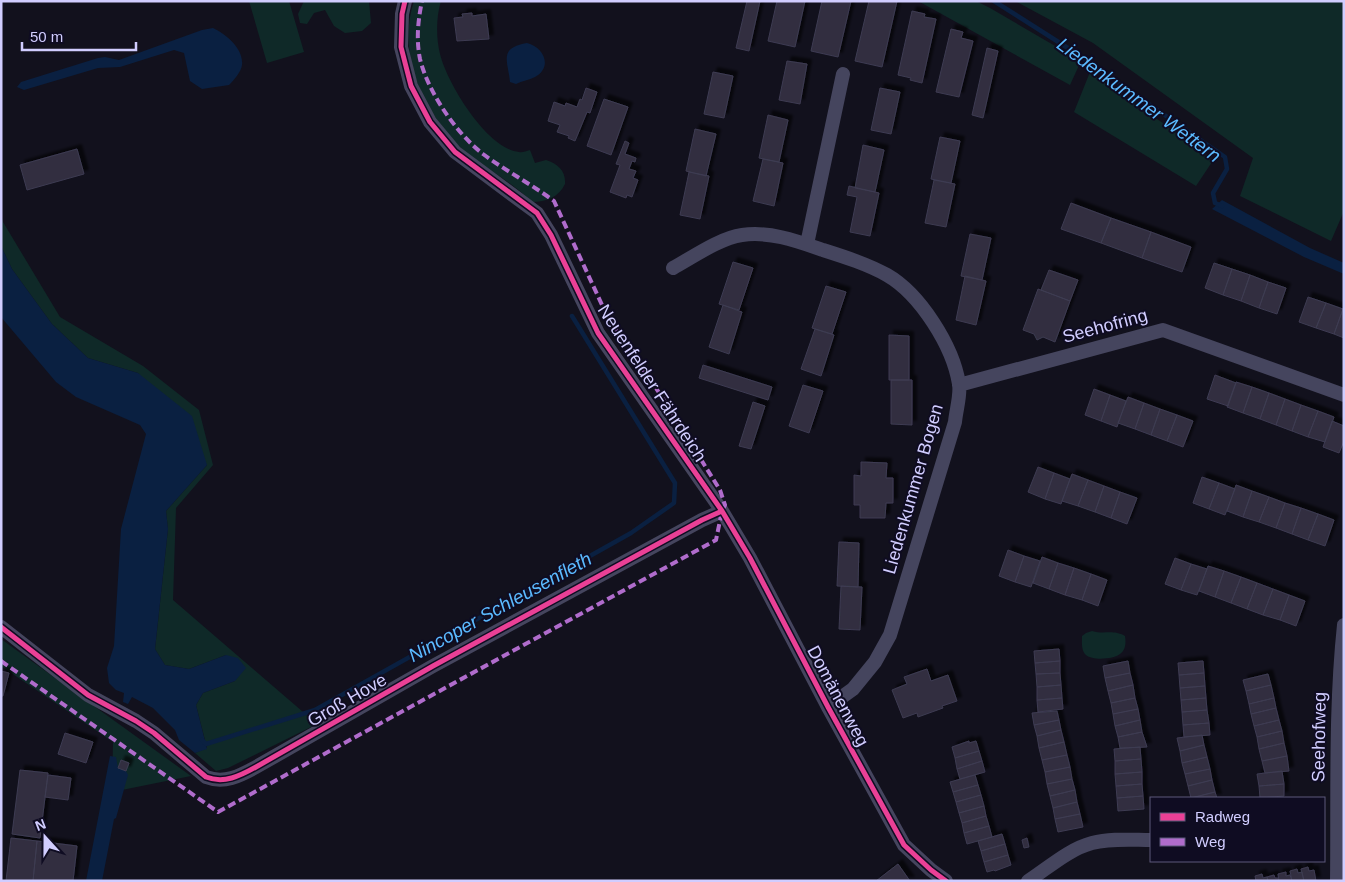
<svg xmlns="http://www.w3.org/2000/svg" width="1345" height="882" font-family="Helvetica,sans-serif">
<style>
.green{fill:#0f2928}
.water{fill:#0a2041}
.lines{fill:none;stroke-linecap:round;stroke-linejoin:round}
.stream{stroke:#0a2041;stroke-width:4.5}
.building{fill:#302f3f;stroke:#3e3b52;filter:url(#shadow)}
.street{stroke:#45455e;stroke-width:14}
.quiet{stroke:#b06ccc;stroke-width:4;stroke-dasharray:8 4;stroke-linecap:butt}
.cycleway-casing{stroke:#0f0c22;stroke-width:8}
.cycleway{stroke:#ea4096;stroke-width:5}
.labels{text-anchor:middle;dominant-baseline:central;stroke-width:4;stroke-linejoin:round;paint-order:stroke}
.street-label{font-size:18px;fill:#d1cdff;stroke:#0f0c22}
.water-label{font-size:19px;font-style:italic;fill:#5bbaff;stroke:#0f0c22}
</style>
<defs>
<filter id="shadow"><feDropShadow dx="4.5" dy="-4.5" stdDeviation="1" flood-color="#0009"/></filter>
</defs>
<rect width="100%" height="100%" fill="#12111d"/>
<path class="green" d="M249,1H289L304,52L267,63Z
M304,1H369L371,23L362,31L345,33L334,26L325,10L314,13L307,24L300,23L298,14Z
M414,1H441C436,17 436,38 440,54C447,83 487,149 519,152C522,153 526,151 530,150L535,163L546,160C558,164 566,171 565,184C559,197 546,202 532,202C526,196 519,190 512,185C499,175 484,167 471,157C427,120 395,59 414,1Z
M918,1H976L990,8L1081,61L1070,85Z
M1015,1H1344V211L1331,241L1240,196L1253,158L1093,43Z
M1090,72L1214,159L1196,186L1074,112Z
M1,215L3,222L60,317L143,366L199,410L213,465L176,508L173,600L317,724L228,768L216,771L195,753L207,748L196,705L203,693L235,681L226,655L189,669L165,665L155,649L168,529L166,511L207,465L138,373L88,358L52,324L12,269L1,246Z
M1092,631C1105,635 1112,629 1125,636C1126,642 1126,650 1120,654C1114,659 1093,661 1086,655C1081,650 1082,643 1082,636L1086,633Z
M1,639L191,776L112,792L113,742L1,666Z"/>
<path class="water" d="M213,28C226,34 244,49 242,65C241,72 234,80 229,85L202,89L190,81L184,53L174,50L120,67L98,68L24,90L17,87L21,82L98,58L105,57L119,60L202,30Z
M527,43C544,47 553,67 535,77C529,80 522,81 516,84L510,82C508,61 498,48 527,43Z
M1222,200L1310,248L1344,263V274L1304,257L1212,209Z
M1,246L12,269L52,324L88,358L138,373L192,416L207,465L166,511L168,529L155,649L165,665L189,669L226,655L238,658L246,668L235,681L203,693L196,705L207,749L195,753L179,740L175,730L153,708L132,697L128,704L123,702L124,693L116,690L109,683L107,668L114,646L121,529L146,434L140,425L76,397L56,382L1,317Z
M110,756L116,757L118,768L126,771L128,775L116,818L114,819L102,881H86Z"/>
<g class="lines">
<path class="stream" d="M994,1L1071,50L1225,157L1227,169L1213,193L1215,203L1222,206
M202,740L206,744L315,710L631,533L674,503L675,483L572,316"/>
</g>
<path class="building" d="M747,1H760L749,51L736,48Z
M777,1H805L795,47L768,41Z
M822,1H851L838,57L811,51Z
M869,1H897L882,67L855,61Z
M912,11L925,14L924,17L936,19L922,83L910,80L911,78L898,75Z
M472,13V16L486,14L489,39L457,41L454,18L463,17L462,14Z
M951,29L963,32L961,38L973,41L959,97L936,92Z
M987,48L998,51L983,118L972,115Z
M787,61L807,64L800,104L779,100Z
M713,72L733,76L724,118L704,114Z
M586,88L597,92L590,113L587,112L575,141L568,138L569,136L557,132L560,125L548,121L554,102L565,106L566,103L577,107L580,99L582,100Z
M880,88L900,92L891,134L871,130Z
M604,99L628,107L611,155L587,146Z
M768,115L788,120L779,162L759,158Z
M695,129L716,134L706,176L686,171Z
M940,137L960,141L951,183L931,179Z
M625,141L629,143L625,154L636,158L635,162L632,161L629,169L636,171L633,178L638,180L632,197L627,195L626,198L610,192L620,165L616,164Z
M863,145L884,150L875,192L855,188Z
M77,149L84,174L27,190L20,165Z
M763,159L783,163L774,206L753,201Z
M689,172L709,176L700,219L680,215Z
M934,180L955,184L946,227L925,223Z
M849,186L879,193L870,236L850,232L857,197L847,195Z
M1071,203L1111,218L1101,243L1061,229Z
M1111,218L1151,232L1142,258L1101,243Z
M1151,232L1191,247L1182,272L1142,258Z
M970,234L991,238L982,280L961,276Z
M733,262L753,268L739,310L719,304Z
M1214,263L1232,269L1223,295L1205,288Z
M1232,269L1250,275L1241,301L1223,295Z
M1049,270L1078,280L1070,301L1041,290Z
M1250,275L1268,282L1259,308L1241,301Z
M965,276L986,281L976,325L956,320Z
M1268,282L1286,288L1277,314L1259,308Z
M826,286L846,292L832,334L812,328Z
M1038,289L1070,301L1055,342L1043,337L1037,340L1034,334L1023,330Z
M1308,297L1326,303L1316,328L1299,322Z
M1326,303L1343,309L1334,334L1316,328Z
M723,305L742,312L729,354L709,347Z
M1343,309H1344V338L1334,334Z
M815,329L834,335L821,376L801,369Z
M889,335L909,336V380H889Z
M703,365L772,387L768,400L699,378Z
M1215,375L1236,383L1228,406L1207,399Z
M891,380H912V425L891,424Z
M1236,382L1252,387L1243,413L1227,407Z
M803,385L823,391L809,433L789,426Z
M1252,387L1269,393L1260,419L1243,413Z
M1094,389L1110,395L1101,421L1085,415Z
M1269,393L1285,399L1276,425L1260,419Z
M1110,395L1126,401L1117,427L1101,421Z
M1128,397L1144,403L1135,429L1118,423Z
M1285,399L1301,405L1292,431L1276,425Z
M753,402L765,406L751,449L739,446Z
M1144,403L1160,409L1151,435L1135,429Z
M1301,405L1318,411L1308,437L1292,431Z
M1160,409L1177,415L1167,441L1151,435Z
M1318,411L1334,417L1325,442L1308,437Z
M1177,415L1193,421L1183,447L1167,441Z
M1332,421L1344,426V441L1339,453L1323,447Z
M861,462L887,463L886,478H893V503H886L885,518H860V505H854V475L861,476Z
M1038,467L1054,473L1045,499L1028,492Z
M1054,473L1070,479L1061,504L1045,499Z
M1072,474L1088,480L1078,506L1062,501Z
M1202,477L1219,483L1209,509L1193,503Z
M1088,480L1104,486L1095,512L1078,506Z
M1219,483L1235,489L1225,515L1209,509Z
M1236,485L1252,491L1243,517L1227,511Z
M1104,486L1120,492L1111,518L1095,512Z
M1252,491L1269,497L1259,522L1243,517Z
M1120,492L1137,498L1127,524L1111,518Z
M1269,497L1285,503L1276,528L1259,522Z
M1285,503L1301,508L1292,534L1276,528Z
M1301,508L1318,514L1308,540L1292,534Z
M1318,514L1334,520L1325,546L1308,540Z
M839,542L859,543L858,587L837,586Z
M1008,550L1024,556L1015,582L999,576Z
M1024,556L1040,561L1031,587L1015,582Z
M1042,557L1058,563L1049,589L1033,583Z
M1175,558L1191,564L1181,590L1165,584Z
M1058,563L1074,568L1065,595L1049,589Z
M1191,564L1207,569L1197,595L1181,590Z
M1208,566L1224,571L1215,597L1199,591Z
M1074,568L1091,574L1082,600L1065,595Z
M1224,571L1241,577L1231,603L1215,597Z
M1091,574L1107,580L1098,606L1082,600Z
M1241,577L1257,583L1247,609L1231,603Z
M1257,583L1273,589L1263,615L1247,609Z
M841,586L862,587L860,630L839,629Z
M1273,589L1289,595L1280,620L1263,615Z
M1289,595L1305,601L1296,626L1280,620Z
M1059,649L1060,661L1035,663L1034,651Z
M1060,661V673L1036,674L1035,663Z
M1128,661L1130,673L1105,678L1103,666Z
M1203,661L1204,673L1179,675L1178,663Z
M927,669L931,681L948,675L957,701L942,706L943,708L918,717L917,713L903,718L892,690L907,684L904,677Z
M1,671L9,673L3,696H1Z
M1060,673L1061,685L1037,687L1036,674Z
M1130,673L1133,685L1108,691L1105,678Z
M1204,673L1205,686L1180,688L1179,675Z
M1268,674L1271,685L1246,691L1243,680Z
M1061,685L1062,698L1037,700V687Z
M1133,685L1135,698L1111,703L1108,691Z
M1271,685L1274,698L1249,704L1246,691Z
M1205,686L1206,698L1181,700L1180,688Z
M1062,698L1063,709L1038,712L1037,700Z
M1135,698L1138,709L1113,714L1111,703Z
M1206,698L1207,710L1182,712L1181,700Z
M1274,698L1276,708L1251,714L1249,704Z
M1276,708L1279,720L1254,726L1251,714Z
M1138,709L1140,720L1115,726L1113,714Z
M1207,710L1209,723L1183,725L1182,712Z
M1057,711L1059,720L1034,725L1032,713Z
M1059,720L1061,730L1037,736L1034,725Z
M1140,720L1142,732L1118,737L1115,726Z
M1279,720L1282,731L1257,737L1254,726Z
M1209,723L1210,735L1184,737L1183,725Z
M1061,730L1064,742L1039,748L1037,736Z
M1282,731L1284,743L1259,749L1257,737Z
M1142,732L1147,747L1120,748L1118,737Z
M65,733L93,742L86,763L58,754Z
M1202,735L1204,745L1180,751L1177,738Z
M969,741V743L976,741L979,751L955,758L952,747Z
M1064,742L1067,755L1042,760L1039,748Z
M1284,743L1287,756L1262,761L1259,749Z
M1204,745L1207,757L1182,763L1180,751Z
M1140,747L1141,759L1115,761L1114,749Z
M979,751L982,761L957,769L955,758Z
M1067,755L1070,767L1045,772L1042,760Z
M1287,756L1289,771L1265,773L1262,761Z
M1207,757L1210,769L1185,774L1182,763Z
M1141,759L1142,772L1115,774V761Z
M121,760L129,763L126,771L118,768Z
M982,761L985,772L960,779L957,769Z
M1070,767L1072,779L1047,784L1045,772Z
M1210,769L1212,780L1188,786L1185,774Z
M20,770L48,773L40,838L12,834Z
M1282,771L1284,784L1259,786L1257,774Z
M1142,772V784L1116,786L1115,774Z
M48,775L71,778L68,800L45,797Z
M975,775L978,785L953,792L950,782Z
M1072,779L1075,790L1050,796L1047,784Z
M1212,780L1215,792L1191,798L1188,786Z
M1142,784L1143,796L1117,798L1116,786Z
M1284,784V796L1260,798L1259,786Z
M978,785L981,795L956,802L953,792Z
M1075,790L1077,802L1053,808L1050,796Z
M1215,792L1217,798H1191Z
M981,795L984,806L959,813L956,802Z
M1143,796L1144,809L1118,811L1117,798Z
M1077,802L1080,814L1055,819L1053,808Z
M984,806L986,816L962,823L959,813Z
M1080,814L1083,827L1058,832L1055,819Z
M986,816L989,826L964,833L962,823Z
M989,826L992,837L967,844L964,833Z
M1002,834L1005,844L981,851L978,841Z
M11,838L37,841L33,881H6Z
M1027,838L1029,847L1024,848L1022,840Z
M37,841L77,846L73,881H33Z
M1005,844L1008,855L984,862L981,851Z
M1008,855L1011,865L995,871L994,870L987,872L984,862Z
M898,864L910,881H876Z
M1308,867L1309,871L1314,870L1316,881H1304L1301,869Z
M1297,869L1298,873L1302,872L1304,881H1292L1290,871Z
M1286,872V876L1290,875L1292,881H1279L1278,874Z
M1262,874L1263,878L1267,877L1268,881H1256L1255,876Z
M1274,875L1275,878H1278L1279,881H1268L1267,877Z"/>
<g class="lines">
<path class="street" d="M405,1L402,14L401,47L411,86L430,122L455,152L537,213L551,235L598,333L722,511L750,558L828,707L904,845L931,870L946,881
M807,244L843,74
M673,268C693,257 720,238 742,235C770,231 797,241 823,250C845,257 867,264 887,275C920,294 953,346 959,384C961,395 956,410 955,422L890,635L875,662L853,689L828,707
M959,385L1163,330L1344,395
M1,627L88,695L136,721L154,733L206,777C224,784 240,776 256,767L433,666L702,520L722,511
M1028,881C1048,868 1069,849 1092,843C1111,838 1132,840 1151,840
M1337,881C1338,795 1335,710 1344,625"/>
<path class="quiet" d="M1,661L218,812L716,540L722,511L725,505L720,490L662,397L609,320L554,201C531,184 506,171 483,154C456,133 428,92 420,59C416,40 418,20 422,1"/>
<defs>
<path id="cycleway" d="M405,1L402,14L401,47L411,86L430,122L455,152L537,213L551,235L598,333L722,511L750,558L828,707L904,845L931,870L946,881
M1,627L88,695L136,721L154,733L206,777C224,784 240,776 256,767L433,666L702,520L722,511"/>
</defs>
<use href="#cycleway" class="cycleway-casing"/>
<use href="#cycleway" class="cycleway"/>
</g>
<g class="labels">
<g class="street-label">
<text transform="translate(1105 326) rotate(-15)">Seehofring</text>
<text transform="translate(652 383) rotate(57)">Neuenfelder Fährdeich</text>
<text transform="translate(913 489) rotate(-74)">Liedenkummer Bogen</text>
<text transform="translate(838 696) rotate(62)">Domänenweg</text>
<text transform="translate(347 700) rotate(-30)">Groß Hove</text>
<text transform="translate(1319 737) rotate(-89)">Seehofweg</text>
</g>
<g class="water-label">
<text transform="translate(1139 100) rotate(36)">Liedenkummer Wettern</text>
<text transform="translate(500 607) rotate(-29)">Nincoper Schleusenfleth</text>
</g>
</g>
<rect width="1345" height="882" fill="none" stroke="#d1cdff" stroke-width="5"/>
<rect x="1150" y="797" width="175" height="65" fill="#0f0c22" stroke="#5d597a"/>
<rect x="1160" y="813" width="25" height="8" fill="#ea4096" stroke="#5d597a"/>
<text x="1195" y="822" font-size="15" fill="#d1cdff">Radweg</text>
<rect x="1160" y="838" width="25" height="8" fill="#b06ccc" stroke="#5d597a"/>
<text x="1195" y="847" font-size="15" fill="#d1cdff">Weg</text>
<g transform="translate(45 837) rotate(339)" stroke="#0f0c22" stroke-width="4" paint-order="stroke">
<path d="M0-4L9 19L0 12L-9 19Z" fill="#d1cdff"/>
<text y="-8" font-size="14" font-weight="bold" text-anchor="middle" fill="#d1cdff">N</text>
</g>
<path d="M22 42v8h114v-8" fill="none" stroke="#d1cdff" stroke-width="2.5"/>
<text x="30" y="42" font-size="15" fill="#d1cdff" stroke="#0f0c22" stroke-width="4" paint-order="stroke">50 m</text>
</svg>
